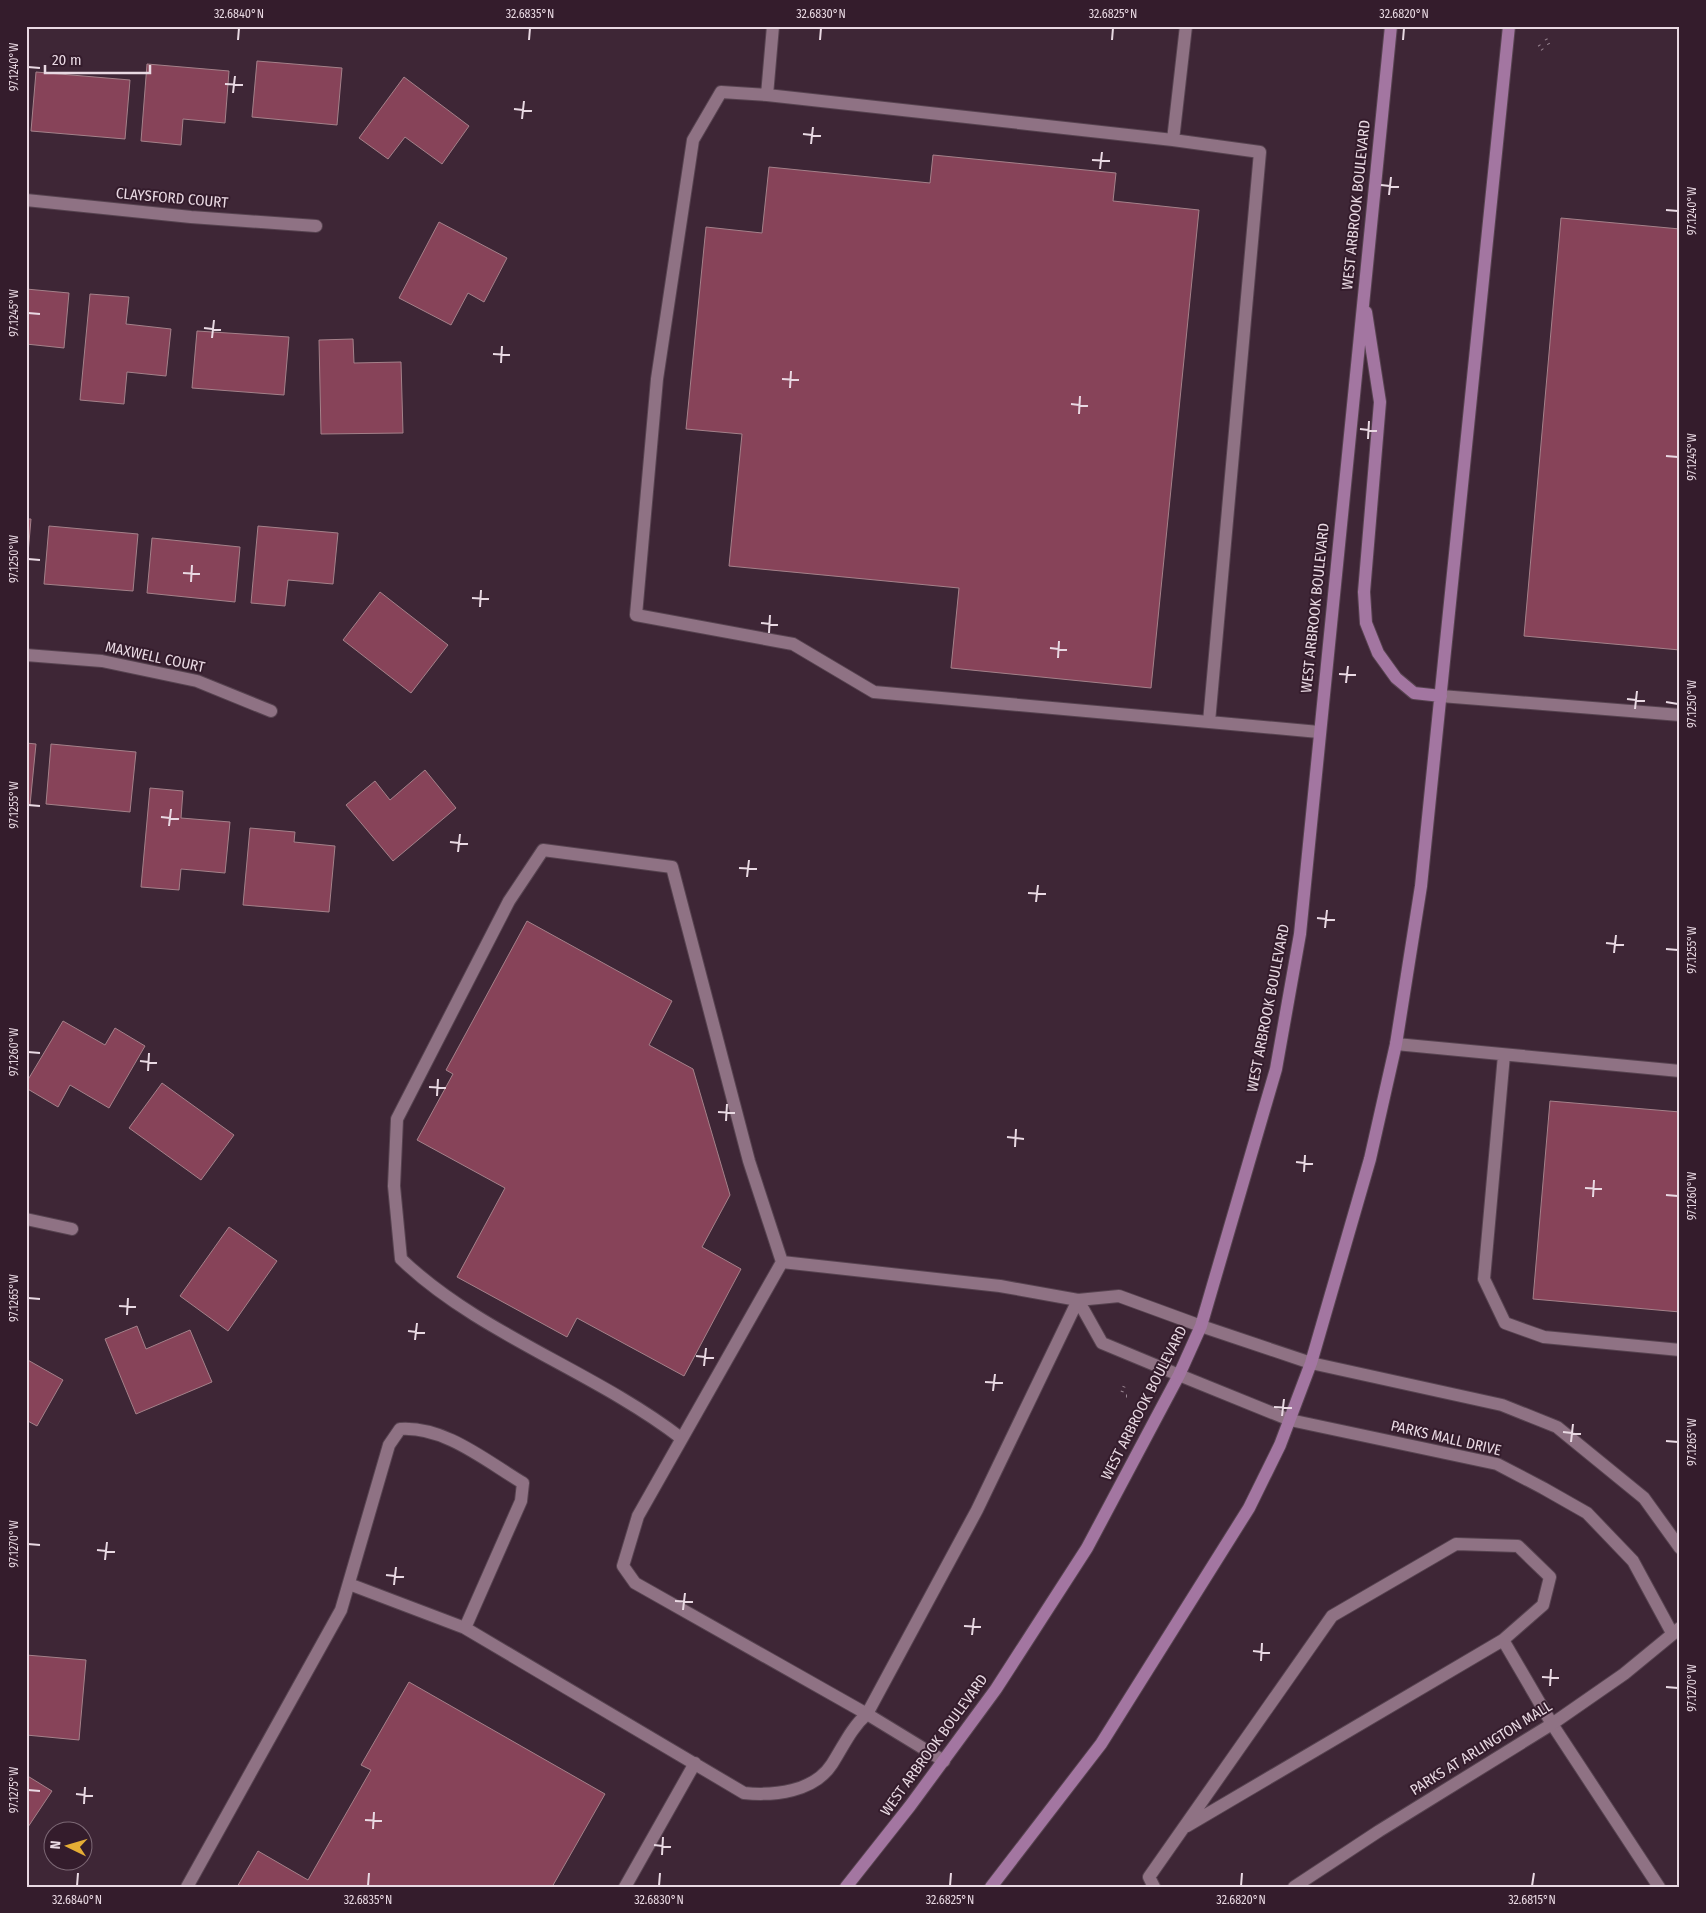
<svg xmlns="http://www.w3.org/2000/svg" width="1706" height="1913" font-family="'Fira Sans Condensed',sans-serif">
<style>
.building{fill:#874359;stroke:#a4818a}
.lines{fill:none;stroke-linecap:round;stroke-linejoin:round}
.lane-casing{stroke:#574350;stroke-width:14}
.street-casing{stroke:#574350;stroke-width:14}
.secondary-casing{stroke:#574350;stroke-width:14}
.path{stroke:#998592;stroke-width:3;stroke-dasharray:1 4;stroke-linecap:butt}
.lane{stroke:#8f7284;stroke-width:12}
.street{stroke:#8f7284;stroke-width:12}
.secondary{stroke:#a376a1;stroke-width:12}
.ticks{fill:none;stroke:#e9d9e3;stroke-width:2}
.labels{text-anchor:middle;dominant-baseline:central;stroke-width:4;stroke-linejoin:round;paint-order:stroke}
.street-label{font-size:15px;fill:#e9d9e3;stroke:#341c2c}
.neatline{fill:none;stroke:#e9d9e3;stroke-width:2}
.ticks-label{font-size:12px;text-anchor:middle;fill:#e9d9e3}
</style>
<rect width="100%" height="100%" fill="#3e2636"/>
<path class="building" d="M257,61L342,68L337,125L252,117Z
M147,64L229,71L225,123L183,119L181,145L141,141Z
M36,72L130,80L125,139L31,131Z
M404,77L469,126L442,164L405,137L388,159L359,138Z
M933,155L1116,173L1113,201L1199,210L1151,688L951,668L959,588L729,566L742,434L686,429L706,227L762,233L769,167L930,183Z
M1561,218L1680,229V650L1524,636Z
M439,222L507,258L484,302L468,293L451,325L399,298Z
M26,289L69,293L64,348L26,344Z
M90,294L129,297L126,324L171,329L166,376L127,372L124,404L80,400Z
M197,331L289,337L284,395L192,388Z
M353,339L354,363L401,362L403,433L321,434L319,340Z
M26,519H31L26,577Z
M49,526L138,534L133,591L44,584Z
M258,526L338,533L333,584L288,580L285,606L251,603Z
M152,538L240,547L235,602L147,593Z
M380,592L448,645L411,693L343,640Z
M26,743L36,744L30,805L26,804Z
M51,744L136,752L130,812L46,804Z
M425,770L456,808L393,861L346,805L375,781L390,800Z
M150,788L183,791L181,818L230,822L225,873L181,869L179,890L141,887Z
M250,828L295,832L294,842L335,846L329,912L243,905Z
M527,921L672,1001L649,1045L693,1069L730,1195L702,1247L741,1269L684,1376L577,1318L567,1337L457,1277L505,1188L417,1140L453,1074L446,1070Z
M63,1021L105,1045L115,1028L145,1046L109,1108L70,1085L58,1107L26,1088V1083Z
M162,1083L234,1135L201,1180L129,1128Z
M1550,1101L1680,1112V1312L1533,1299Z
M229,1227L277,1261L228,1331L180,1296Z
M137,1326L146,1349L190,1330L212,1382L136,1414L105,1339Z
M26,1359L63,1380L37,1426L26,1420Z
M26,1655L86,1660L79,1740L26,1735Z
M409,1682L605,1794L552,1887H237L258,1851L308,1880L371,1770L361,1765Z
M26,1775L52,1791L26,1830Z"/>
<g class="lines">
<defs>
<path id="lane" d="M1186,26L1173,140L1260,152L1209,722L1319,732
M767,95L773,26
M1173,140L767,95L721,92L693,140L657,379L636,615L793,644L874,692L1209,722
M1441,696L1680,715
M1396,1044L1680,1071
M1504,1055L1484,1279L1505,1323L1544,1337L1680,1350
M782,1262L1000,1286L1078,1300L1119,1296L1201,1326
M1078,1300L1102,1343L1179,1375
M681,1438C594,1371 479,1334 401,1259L394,1186L397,1119L509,901L543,850L672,867L749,1161L782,1262L638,1516L623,1566L635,1583L867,1714L977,1510L1078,1300
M349,1584L465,1628
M1187,1826L1503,1640
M187,1887L341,1610L389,1445L400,1429C445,1426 486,1461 523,1483L521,1501L465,1628L744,1793C774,1796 814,1792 832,1764C843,1747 851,1728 867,1714L944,1761
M625,1887L695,1763
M1154,1887L1149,1877L1332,1616L1456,1544L1518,1546L1550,1577L1543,1605L1503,1640L1552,1724L1659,1887"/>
<path id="street" d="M26,200L191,217L316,226
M26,655L102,661L197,681L271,711
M26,1219L72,1229
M1201,1326L1311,1363L1502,1405L1557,1427L1644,1498L1680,1548
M1179,1375L1290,1420L1497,1464L1543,1488L1587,1513L1633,1561L1672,1633
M1294,1887L1379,1831L1552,1724L1624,1674L1680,1628"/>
<path id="secondary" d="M1366,312L1380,402L1364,592L1366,623L1378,653L1396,678L1414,693L1441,696
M846,1887L910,1806L996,1689L1087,1548L1179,1375L1201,1326L1276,1069L1300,934L1391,26
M991,1887L1101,1744L1249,1508L1280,1445L1311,1363L1370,1159L1396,1044L1421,886L1509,26"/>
</defs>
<use href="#lane" class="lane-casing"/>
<use href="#street" class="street-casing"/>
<use href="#secondary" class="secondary-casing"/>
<path class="path" d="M1546,39L1549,45
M1539,45L1544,52
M1122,1392L1125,1384
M1126,1396H1130"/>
<use href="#lane" class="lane"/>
<use href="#street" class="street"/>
<use href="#secondary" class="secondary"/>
</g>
<path class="ticks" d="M238,40L239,28M529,40L530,28M820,40L821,28M1112,40L1113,28M1403,40L1404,28M28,67L40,68M225,84L243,85M233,93L235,76M514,109L532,111M522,119L524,101M803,134L821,136M811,144L813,127M1092,160L1110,161M1100,169L1102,152M1381,185L1399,187M1389,195L1391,177M1666,210L1678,211M28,313L40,314M204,328L221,330M212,338L214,320M493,354L510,355M501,363L502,346M782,379L799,380M790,388L791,371M1071,404L1088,406M1079,414L1080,396M1360,429L1377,431M1368,439L1369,421M1666,456L1678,457M28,559L40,560M183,573L200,574M191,582L192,565M472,598L489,599M480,607L481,590M761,623L778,625M769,633L770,615M1050,648L1067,650M1058,658L1059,641M1339,674L1356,675M1346,683L1348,666M1627,699L1645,701M1666,702L1678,704M1635,709L1637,691M28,805L40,806M161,817L179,819M169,826L171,809M450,842L468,844M458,852L460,834M739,868L757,869M747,877L749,860M1028,893L1046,894M1036,902L1038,885M1317,918L1335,920M1325,928L1327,910M1606,943L1624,945M1666,949L1678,950M1614,953L1616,935M28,1052L40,1053M140,1061L157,1063M148,1071L149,1053M429,1087L446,1088M437,1096L438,1079M718,1112L735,1113M726,1121L727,1104M1007,1137L1024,1139M1015,1147L1016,1129M1296,1162L1313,1164M1304,1172L1305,1155M1585,1188L1602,1189M1666,1195L1678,1196M1593,1197L1594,1180M28,1298L40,1299M119,1306L136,1307M127,1315L128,1298M408,1331L425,1333M415,1340L417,1323M696,1356L714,1358M704,1366L706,1348M985,1382L1003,1383M993,1391L995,1374M1274,1407L1292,1408M1282,1416L1284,1399M1563,1432L1581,1434M1666,1441L1678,1442M1571,1442L1573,1424M28,1544L40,1545M97,1550L115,1552M105,1560L107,1542M386,1575L404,1577M394,1585L396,1567M675,1601L693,1602M683,1610L685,1593M964,1626L981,1627M972,1635L974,1618M1253,1651L1270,1653M1261,1661L1262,1643M1542,1677L1559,1678M1550,1686L1551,1669M1666,1687L1678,1688M28,1790L40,1791M76,1794L93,1796M84,1804L85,1787M365,1820L382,1821M373,1829L374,1812M654,1845L671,1847M662,1855L663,1837M77,1886L78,1873M368,1886L369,1873M659,1886L660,1873M950,1886L951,1873M1241,1886L1242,1873M1532,1886L1534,1873"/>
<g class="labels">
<g class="street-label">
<text transform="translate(172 198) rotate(5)">CLAYSFORD COURT</text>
<text transform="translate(1356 205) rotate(-84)">WEST ARBROOK BOULEVARD</text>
<text transform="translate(1315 608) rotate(-84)">WEST ARBROOK BOULEVARD</text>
<text transform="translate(155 657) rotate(12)">MAXWELL COURT</text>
<text transform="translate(1268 1008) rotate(-79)">WEST ARBROOK BOULEVARD</text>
<text transform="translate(1144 1403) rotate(-63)">WEST ARBROOK BOULEVARD</text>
<text transform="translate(1446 1438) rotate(13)">PARKS MALL DRIVE</text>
<text transform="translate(934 1745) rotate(-54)">WEST ARBROOK BOULEVARD</text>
<text transform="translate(1481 1748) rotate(-32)">PARKS AT ARLINGTON MALL</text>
</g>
</g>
<rect width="1706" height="1913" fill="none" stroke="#341c2c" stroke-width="55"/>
<g transform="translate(68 1846) rotate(275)"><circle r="24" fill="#341c2c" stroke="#7c6875"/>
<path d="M0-4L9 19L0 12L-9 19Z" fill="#e5ad35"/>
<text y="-8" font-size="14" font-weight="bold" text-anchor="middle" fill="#e9d9e3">N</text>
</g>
<path d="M45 65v8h105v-8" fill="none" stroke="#e9d9e3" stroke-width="2.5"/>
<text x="52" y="65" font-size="15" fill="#e9d9e3" stroke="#341c2c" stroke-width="4" paint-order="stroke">20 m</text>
<rect x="28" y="28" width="1650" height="1858" class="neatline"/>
<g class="ticks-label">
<text x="239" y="18">32.6840°N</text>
<text x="530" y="18">32.6835°N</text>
<text x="821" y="18">32.6830°N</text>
<text x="1113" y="18">32.6825°N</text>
<text x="1404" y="18">32.6820°N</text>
<text transform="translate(14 67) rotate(-90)" y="4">97.1240°W</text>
<text transform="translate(1692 211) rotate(-90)" y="4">97.1240°W</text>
<text transform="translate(14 313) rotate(-90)" y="4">97.1245°W</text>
<text transform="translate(1692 457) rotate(-90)" y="4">97.1245°W</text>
<text transform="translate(14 559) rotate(-90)" y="4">97.1250°W</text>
<text transform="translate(1692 704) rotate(-90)" y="4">97.1250°W</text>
<text transform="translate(14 805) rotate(-90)" y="4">97.1255°W</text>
<text transform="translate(1692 950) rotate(-90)" y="4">97.1255°W</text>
<text transform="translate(14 1052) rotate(-90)" y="4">97.1260°W</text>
<text transform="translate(1692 1196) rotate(-90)" y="4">97.1260°W</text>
<text transform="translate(14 1298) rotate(-90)" y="4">97.1265°W</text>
<text transform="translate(1692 1442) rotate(-90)" y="4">97.1265°W</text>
<text transform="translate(14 1544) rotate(-90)" y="4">97.1270°W</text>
<text transform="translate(1692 1688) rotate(-90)" y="4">97.1270°W</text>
<text transform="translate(14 1790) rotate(-90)" y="4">97.1275°W</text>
<text x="77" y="1904">32.6840°N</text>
<text x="368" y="1904">32.6835°N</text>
<text x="659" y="1904">32.6830°N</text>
<text x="950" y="1904">32.6825°N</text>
<text x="1241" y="1904">32.6820°N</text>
<text x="1532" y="1904">32.6815°N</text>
</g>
</svg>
